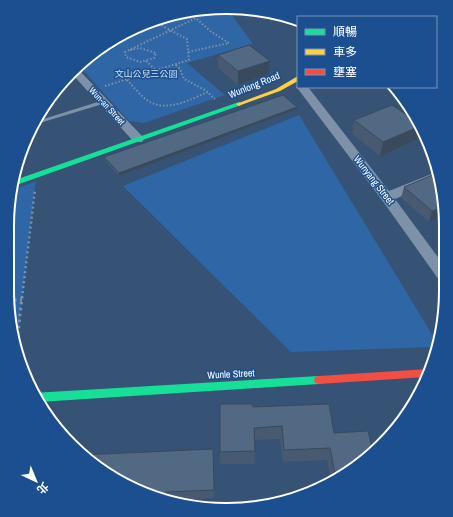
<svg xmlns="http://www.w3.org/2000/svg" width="453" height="517" font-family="'Archivo Narrow','Noto Sans TC',sans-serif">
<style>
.green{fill:#2f66a5}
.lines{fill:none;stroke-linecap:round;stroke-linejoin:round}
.path-far2{stroke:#7d92a8;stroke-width:2;stroke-dasharray:1.5 2;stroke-linecap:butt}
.path-far1{stroke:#7d92a8;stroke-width:2.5;stroke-dasharray:2 3;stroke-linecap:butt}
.path{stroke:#7d92a8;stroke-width:3;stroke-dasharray:2.5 3.5;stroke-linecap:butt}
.lane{fill:#7d92a8;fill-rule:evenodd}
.street{fill:#7d92a8;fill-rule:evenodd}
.fast{fill:#16e098;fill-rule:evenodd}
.slow{fill:#ffcf43;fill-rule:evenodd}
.jam{fill:#f24e42;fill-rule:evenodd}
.wall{fill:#475a72}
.shaded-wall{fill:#394a5c}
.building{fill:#526984;stroke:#394a5c}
.labels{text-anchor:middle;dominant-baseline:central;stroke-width:3;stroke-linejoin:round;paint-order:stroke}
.far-park-label{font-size:9px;fill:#cfe3fa;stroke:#1b4f8f}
.far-street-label{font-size:9px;fill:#fff;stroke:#1b4f8f}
.street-label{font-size:10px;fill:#fff;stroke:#1b4f8f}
.rim{fill:none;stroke:#fff;stroke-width:2}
</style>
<rect width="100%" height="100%" fill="#365274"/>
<path class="green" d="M229,11L253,44L187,63L225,95L144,123L129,121L80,67L93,52L169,15Z
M299,115L436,341L434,347L291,352L123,186Z
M36,181L35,186L16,352L7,290L11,191Z"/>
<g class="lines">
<path class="path-far2" d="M130,50L140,48L156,53L154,58L140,62L126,57L125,52L196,18L210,31L229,43L188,52
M146,61L157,71
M176,65L180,69L184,79L205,90L215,99
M127,80C134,87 141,97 150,102C168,112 191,99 208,92
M105,86L189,60L187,39L155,22"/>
<path class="path-far1" d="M22,298L35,190"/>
<path class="path" d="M8,300H22
M16,352L22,297"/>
<path class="lane" d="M104,100L106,101V103L33,125L34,122Z"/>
<path class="street" d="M78,69L142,136L144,139L142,142H134L73,75Z
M298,85V87H308L389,191L439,171V180L395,199L443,264L444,282L439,280L382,200L298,89L296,87Z"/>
<path class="fast" d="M239,102L241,103V105L11,187L12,181Z
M319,376L323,377L324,380L323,383L319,384L39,402L33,393Z"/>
<path class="slow" d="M298,76V81L280,91L241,105L239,106L236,104L276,89Z"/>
<path class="jam" d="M428,369L426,377L319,384L315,383L314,380L315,377L319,376Z"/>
</g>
<path class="wall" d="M218,55L270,61L269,74L238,85L218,68Z
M297,107V109L119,176L105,160L104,157Z
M354,120L418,127L421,134L420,133L418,139L380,156L352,134Z
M439,176L441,225L437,219L429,222L401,198L404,187Z
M220,404L253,407L334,433L371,456L331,482L327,460L283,462L280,439L254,440L255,451L254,464H220Z
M213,449L214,498L167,501L142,493Z"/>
<path class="shaded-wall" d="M270,61L269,74L238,85V71Z
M297,107V109L119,176V173Z
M418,127L420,132L418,139L380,156L383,142Z
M440,208L437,219L429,222L432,211Z"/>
<path class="building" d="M249,45L270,61L238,71L218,55Z
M283,95L297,107L119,173L104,157Z
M392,105L414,120L418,127L383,142L354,120Z
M437,173L439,176L440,209V208L432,211L404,187Z
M220,404H252L253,407L329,404L334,433L368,431L373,452L371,456L336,479L330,448L284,450L282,426L254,428L255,451L220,452Z
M213,449L214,490L166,492V500L142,493L93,465L82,455Z"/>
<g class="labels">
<g class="far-park-label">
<text x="146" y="74">文山公兒三公園</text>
</g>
<g class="far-street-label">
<text transform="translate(107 106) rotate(47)">Wun-an Street</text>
</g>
<g class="street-label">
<text transform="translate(254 85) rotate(-22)">Wunlong Road</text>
<text transform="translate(374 180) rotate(52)">Wunyang Street</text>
<text transform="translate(231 374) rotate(-3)">Wunle Street</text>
</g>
</g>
<path d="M0 0H453V517H0ZM226 14H227A212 212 0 0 1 439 226V291A212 212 0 0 1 227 503H226A212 212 0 0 1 14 291V226A212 212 0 0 1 226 14Z" fill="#1b4f8f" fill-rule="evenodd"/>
<path class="rim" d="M226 14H227A212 212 0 0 1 439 226V291A212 212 0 0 1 227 503H226A212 212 0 0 1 14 291V226A212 212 0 0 1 226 14Z"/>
<rect x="297" y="16" width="140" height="72" fill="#1b4f8f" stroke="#7695bc"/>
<rect x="305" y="29" width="20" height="6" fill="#16e098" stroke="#7695bc"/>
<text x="333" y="36" font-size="12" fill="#ffffff">順暢</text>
<rect x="305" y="49" width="20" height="6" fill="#ffcf43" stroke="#7695bc"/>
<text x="333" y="56" font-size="12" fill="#ffffff">車多</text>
<rect x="305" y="69" width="20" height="6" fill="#f24e42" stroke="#7695bc"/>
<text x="333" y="76" font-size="12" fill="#ffffff">壅塞</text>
<g transform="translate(36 481) rotate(136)" stroke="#1b4f8f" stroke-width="3" paint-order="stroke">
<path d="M0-3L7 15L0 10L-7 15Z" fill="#ffffff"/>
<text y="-6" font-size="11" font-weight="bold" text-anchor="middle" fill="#ffffff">北</text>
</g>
</svg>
